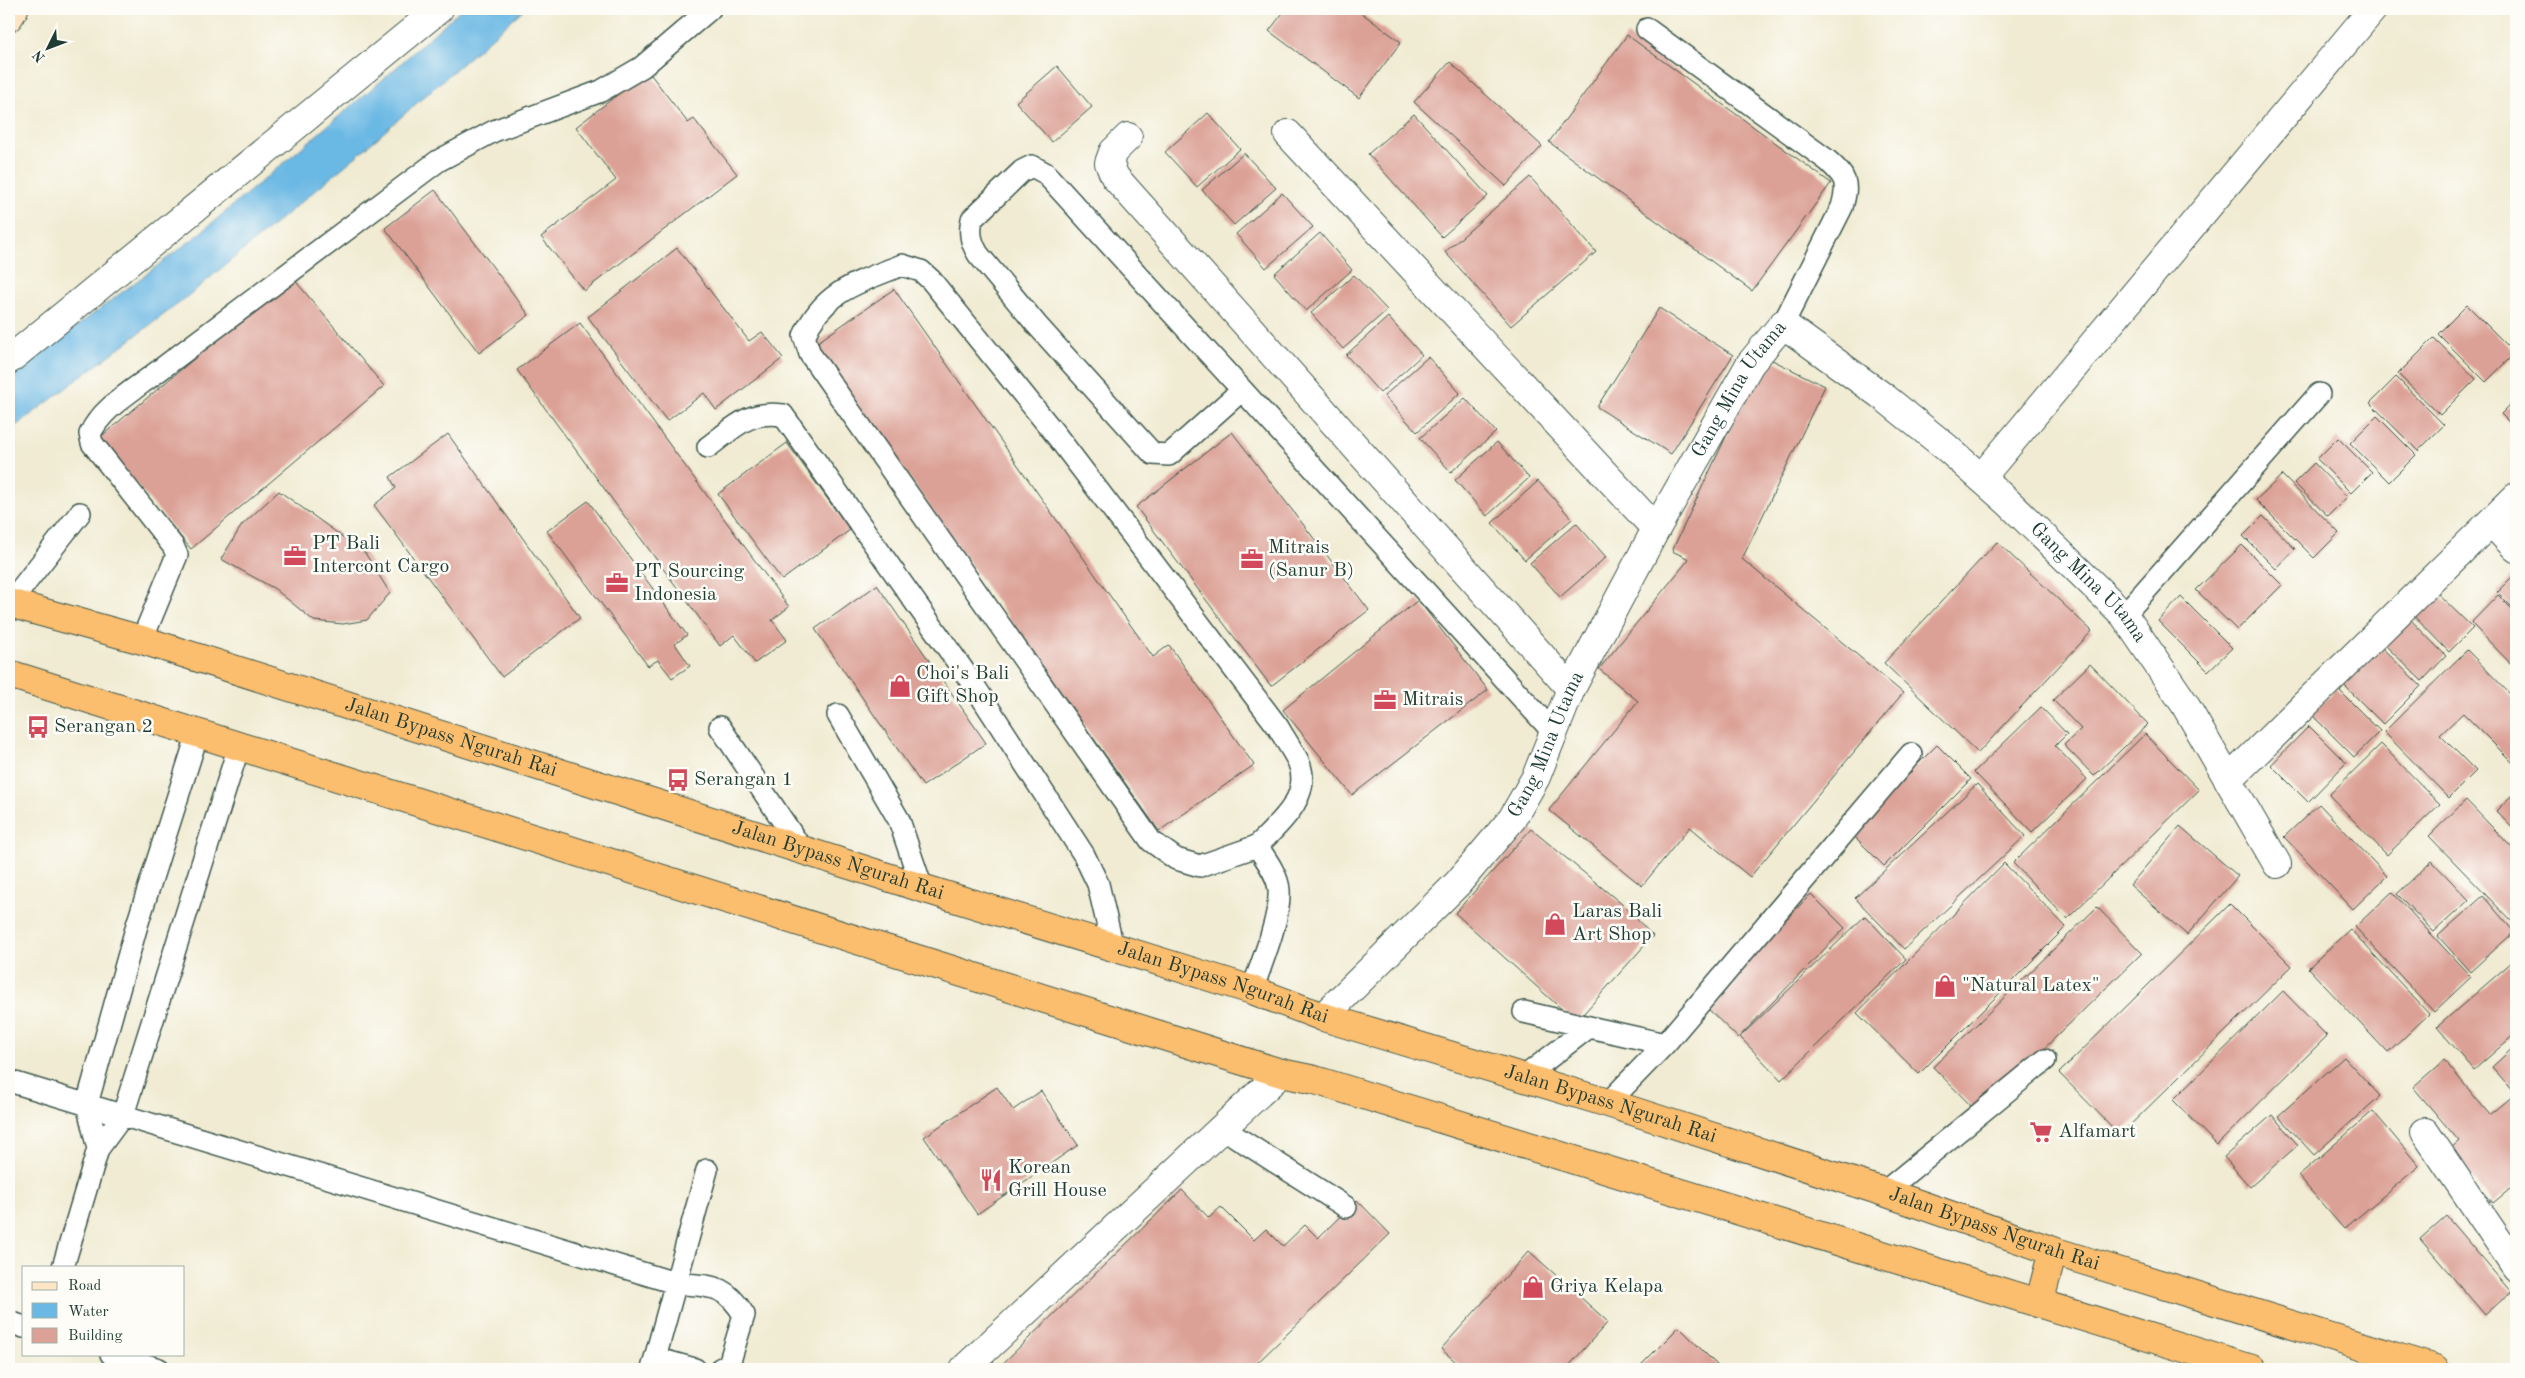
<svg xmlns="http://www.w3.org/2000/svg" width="2525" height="1378" font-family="'Old Standard TT',serif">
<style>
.water{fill:#6ab8e4;stroke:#447a8c}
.building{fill:#dca196}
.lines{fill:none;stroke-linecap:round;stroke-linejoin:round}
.lane-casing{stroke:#3e574c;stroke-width:24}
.street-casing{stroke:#3e574c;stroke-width:30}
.secondary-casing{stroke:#3e574c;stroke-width:30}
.highway-casing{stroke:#3e574c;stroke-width:30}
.lane{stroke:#fff;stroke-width:21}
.street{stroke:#fff;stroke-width:28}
.secondary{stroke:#fde5c5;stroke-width:28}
.highway{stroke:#fbbd6e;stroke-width:28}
.labels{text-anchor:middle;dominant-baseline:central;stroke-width:5;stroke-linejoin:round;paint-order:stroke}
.street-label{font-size:20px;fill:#1f3d34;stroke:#fdfcf7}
.poi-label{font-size:20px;fill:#1f3d34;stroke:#fdfcf7;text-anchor:start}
</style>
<rect width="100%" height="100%" fill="#fdfcf7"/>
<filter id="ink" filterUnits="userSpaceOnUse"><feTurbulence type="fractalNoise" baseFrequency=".02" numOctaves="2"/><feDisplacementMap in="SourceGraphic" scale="10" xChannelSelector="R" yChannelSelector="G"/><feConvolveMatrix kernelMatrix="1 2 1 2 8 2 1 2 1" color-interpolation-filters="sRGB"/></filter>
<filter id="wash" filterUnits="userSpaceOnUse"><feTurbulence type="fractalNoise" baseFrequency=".0096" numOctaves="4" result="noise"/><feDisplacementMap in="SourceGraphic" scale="20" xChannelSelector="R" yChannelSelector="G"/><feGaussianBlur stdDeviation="1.12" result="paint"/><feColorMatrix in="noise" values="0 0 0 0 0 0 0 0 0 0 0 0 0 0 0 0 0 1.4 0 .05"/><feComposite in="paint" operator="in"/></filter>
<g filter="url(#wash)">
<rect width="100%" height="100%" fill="#f0ebd2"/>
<path class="water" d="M461,9H524L359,154L182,301L9,431V377L193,239L388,75Z"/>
<g id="blocks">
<path class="building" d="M1286,9H1356L1401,42L1359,98L1269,31Z
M1627,35L1831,183L1752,291L1549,142Z
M1450,62L1542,146L1506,186L1414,102Z
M1057,66L1092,107L1052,142L1016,102Z
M648,71L688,123L694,119L737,174L584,291L541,237L616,180L576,127Z
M1208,113L1240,149L1197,187L1165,152Z
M1414,114L1488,196L1442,237L1368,154Z
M1244,153L1276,188L1234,225L1202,190Z
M1530,177L1596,252L1511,326L1445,252Z
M435,190L529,315L479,353L385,228Z
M1282,193L1313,227L1266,268L1236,234Z
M1320,233L1352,270L1306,311L1274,274Z
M677,248L749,341L762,332L783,358L716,410L704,393L667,421L588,317Z
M1354,275L1387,310L1343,349L1311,313Z
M292,277L384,386L191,549L98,439Z
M894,289L1153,657L1169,645L1254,765L1159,831L815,344Z
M2467,305L2515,353L2486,382L2438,334Z
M1659,308L1733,355L1671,454L1597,407Z
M1388,317L1422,355L1380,393L1346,355Z
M580,323L789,607L772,620L787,640L755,663L734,635L720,646L517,370Z
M2434,338L2476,379L2440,415L2398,374Z
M1764,356L1825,386L1742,559L1903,693L1750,877L1690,827L1642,886L1549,810L1638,701L1599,669L1689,559L1672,551Z
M1428,357L1460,393L1417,432L1384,396Z
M2396,377L2444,425L2418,451L2370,403Z
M1465,398L1496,432L1451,472L1420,438Z
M2516,399V429L2501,414Z
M2377,416L2416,455L2389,482L2350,443Z
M1232,432L1369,610L1271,686L1136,507Z
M448,434L580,618L502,677L374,505L396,488L390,477Z
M2338,438L2372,472L2351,493L2317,459Z
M1497,442L1529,478L1487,516L1455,480Z
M787,443L850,530L782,580L718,494Z
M2314,463L2347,497L2328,516L2294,483Z
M2282,475L2339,533L2314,558L2256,500Z
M1538,481L1572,519L1525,560L1492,523Z
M279,491L365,553L390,593L367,620L343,624L314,621L275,589L221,559L242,525Z
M588,501L687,635L675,644L690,666L672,678L658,660L648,666L547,531Z
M2263,516L2295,549L2276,569L2243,536Z
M1576,523L1606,557L1560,597L1530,563Z
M1997,542L2092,631L1978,753L1884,663Z
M2242,545L2282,585L2237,630L2196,590Z
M2516,573V611L2497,592Z
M877,585L986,743L923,786L815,629Z
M2430,586L2473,628L2449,652L2407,609Z
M2498,595L2516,613V669L2471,623Z
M2181,597L2232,648L2208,671L2158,621Z
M1418,600L1488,690L1352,795L1283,710Z
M2408,617L2446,656L2422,681L2382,642Z
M2380,646L2421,686L2383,724L2343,684Z
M2467,650L2516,700V766L2463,713L2440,735L2476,771L2449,798L2384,732Z
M2090,664L2148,724L2094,776L2064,745L2081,729L2053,700Z
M2337,688L2380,731L2354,757L2311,714Z
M2041,707L2067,734L2055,746L2087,779L2032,832L1974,772Z
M2309,726L2346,763L2308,802L2271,765Z
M2145,734L2199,790L2067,919L2013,863Z
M2381,744L2440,804L2387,855L2329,795Z
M1937,745L1971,779L1884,866L1850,832Z
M1977,784L2025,836L1904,949L1855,898Z
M2516,791V832L2496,811Z
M2466,800L2516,852V926L2429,836Z
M2319,804L2387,876L2353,909L2284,837Z
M2180,826L2238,876L2187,935L2130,885Z
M1531,829L1623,905L1653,936L1576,1022L1455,913Z
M2432,861L2469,900L2434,932L2397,894Z
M2004,863L2066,927L1919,1074L1857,1013Z
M2392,892L2471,977L2434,1012L2355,927Z
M1811,894L1845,928L1738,1038L1703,1004Z
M2483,896L2514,932L2470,972L2438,936Z
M2230,904L2292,966L2120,1135L2059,1073Z
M2097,907L2142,953L1978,1113L1933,1067Z
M1865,916L1906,959L1781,1080L1740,1037Z
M2350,929L2429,1014L2388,1053L2308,968Z
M2513,961L2516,965V1033L2474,1070L2437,1027Z
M2283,991L2327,1036L2217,1145L2173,1100Z
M2516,1045V1094L2492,1067Z
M2344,1057L2380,1096L2314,1155L2278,1116Z
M2444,1060L2490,1115L2514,1095L2516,1098V1184L2493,1203L2449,1150L2459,1141L2413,1087Z
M997,1087L1013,1110L1041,1091L1078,1145L977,1214L924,1137Z
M2373,1111L2419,1166L2344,1229L2298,1176Z
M2272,1115L2298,1145L2250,1187L2224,1157Z
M1182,1190L1209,1218L1221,1207L1254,1240L1266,1229L1283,1246L1305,1225L1318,1238L1357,1200L1390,1234L1251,1369H997Z
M2446,1216L2511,1292L2485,1315L2420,1239Z
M1529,1251L1608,1322L1566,1369H1464L1441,1349Z
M1679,1327L1721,1369H1637Z"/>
</g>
</g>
<g filter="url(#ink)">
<use href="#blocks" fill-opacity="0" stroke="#3e574c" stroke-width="1"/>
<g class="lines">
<defs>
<path id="lane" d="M1647,29L1827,160C1846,177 1849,182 1842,207L1783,324
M1242,390L1169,455L1153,454L1036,324L978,254C971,242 969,233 972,219L1022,171L1032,166L1045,173L1554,733
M708,447C735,427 748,410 783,415L975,687L1084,855L1098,884L1113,948
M10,603L80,513
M2124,615L2319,394
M142,640L177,555L173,546L92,443L90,434C101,409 132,391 153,375L438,161L494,131L601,91L642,67L710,9
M838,715L899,820L922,888
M720,727L801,848
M1252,990C1261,965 1281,916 1279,890C1278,875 1265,858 1257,846L1200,866L1176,859L1151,841L810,354L804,336C824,290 860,282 902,265L921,271L931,280L1056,435L1278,727C1284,738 1292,749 1298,761C1314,795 1279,824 1257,846
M1524,1012L1589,1027
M1524,1077L1589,1027L1665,1044
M9,1081L675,1283C710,1287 724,1282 744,1315L729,1364L720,1369
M1608,1103L1665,1044L1911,754
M1222,1128L1346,1207
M98,1149L87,1104L137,925L198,733
M1884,1192L2045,1060
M63,1267L98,1149L123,1115L239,746
M9,1322L24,1327
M111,1354L159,1369
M655,1358L695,1369
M652,1369L707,1170"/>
<g id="street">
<path d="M1288,134L1656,529"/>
<path d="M1128,137L1113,152L1109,163L1115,177L1571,689"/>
<path d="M9,360L439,9"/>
<path d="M1981,478L2373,9"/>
<path d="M2491,522L2516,548"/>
<path d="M2228,780L2516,497"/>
<path id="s1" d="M1323,1017L1458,883L1512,819L1536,777L1571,689L1656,529L1750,364L1783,324L1885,398L1947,448L2008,502L2124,615L2184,703L2277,864"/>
<path d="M2425,1132L2516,1267"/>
<path d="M964,1369L1281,1073"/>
</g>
<path id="secondary" d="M9,17L14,9"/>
<g id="highway">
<path id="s2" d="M9,603L142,640L922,888L1252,990L1323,1017L1608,1103L1884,1192L2053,1251L2435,1369"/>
<path d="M9,674L1281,1073L1315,1080L2252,1369"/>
<path d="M2039,1304L2053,1251"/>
</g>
</defs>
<use href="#lane" class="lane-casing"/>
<use href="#street" class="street-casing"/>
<use href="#secondary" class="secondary-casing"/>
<use href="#highway" class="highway-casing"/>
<use href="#lane" class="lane"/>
<use href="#street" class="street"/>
<use href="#secondary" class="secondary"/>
<use href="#highway" class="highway"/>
</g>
</g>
<defs>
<symbol id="office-bare" viewBox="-9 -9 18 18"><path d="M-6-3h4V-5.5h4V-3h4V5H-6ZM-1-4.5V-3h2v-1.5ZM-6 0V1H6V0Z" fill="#d1495b" stroke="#fdfcf7" stroke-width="2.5" paint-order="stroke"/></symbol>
<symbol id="shop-bare" viewBox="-9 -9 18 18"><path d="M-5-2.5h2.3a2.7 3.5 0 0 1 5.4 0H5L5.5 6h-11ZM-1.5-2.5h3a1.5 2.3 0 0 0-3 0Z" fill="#d1495b" stroke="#fdfcf7" stroke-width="2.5" paint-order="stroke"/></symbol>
<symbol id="bus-bare" viewBox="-9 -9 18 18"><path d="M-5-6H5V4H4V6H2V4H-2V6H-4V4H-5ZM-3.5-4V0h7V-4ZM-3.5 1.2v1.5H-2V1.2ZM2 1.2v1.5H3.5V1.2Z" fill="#d1495b" stroke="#fdfcf7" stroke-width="2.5" paint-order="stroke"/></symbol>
<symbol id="supermarket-bare" viewBox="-9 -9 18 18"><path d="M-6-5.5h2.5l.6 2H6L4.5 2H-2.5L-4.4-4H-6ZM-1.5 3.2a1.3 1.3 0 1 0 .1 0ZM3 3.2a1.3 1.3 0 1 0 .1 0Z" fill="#d1495b" stroke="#fdfcf7" stroke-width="2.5" paint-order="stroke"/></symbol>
<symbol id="restaurant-bare" viewBox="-9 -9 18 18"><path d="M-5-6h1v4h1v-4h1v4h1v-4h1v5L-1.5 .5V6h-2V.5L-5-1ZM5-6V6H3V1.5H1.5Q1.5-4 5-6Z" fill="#d1495b" stroke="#fdfcf7" stroke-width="2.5" paint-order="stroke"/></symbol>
</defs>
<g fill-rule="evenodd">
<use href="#office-bare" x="279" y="540" width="32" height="32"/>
<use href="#office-bare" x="1236" y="543" width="32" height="32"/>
<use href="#office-bare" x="601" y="567" width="32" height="32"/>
<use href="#shop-bare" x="884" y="670" width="32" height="32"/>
<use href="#office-bare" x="1369" y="684" width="32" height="32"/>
<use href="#bus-bare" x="22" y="711" width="32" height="32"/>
<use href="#bus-bare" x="662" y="764" width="32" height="32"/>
<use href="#shop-bare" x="1539" y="908" width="32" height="32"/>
<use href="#shop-bare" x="1929" y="970" width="32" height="32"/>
<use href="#supermarket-bare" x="2025" y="1116" width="32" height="32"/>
<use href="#restaurant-bare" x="975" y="1164" width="32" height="32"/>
<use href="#shop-bare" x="1517" y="1271" width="32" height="32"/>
</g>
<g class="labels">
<g class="street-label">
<text stroke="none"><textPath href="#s1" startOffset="761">Gang Mina Utama</textPath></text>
<text stroke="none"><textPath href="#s1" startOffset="1241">Gang Mina Utama</textPath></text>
<text stroke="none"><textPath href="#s2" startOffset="462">Jalan Bypass Ngurah Rai</textPath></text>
<text stroke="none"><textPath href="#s1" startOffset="356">Gang Mina Utama</textPath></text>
<text stroke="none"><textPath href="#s2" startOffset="868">Jalan Bypass Ngurah Rai</textPath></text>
<text stroke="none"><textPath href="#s2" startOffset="1272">Jalan Bypass Ngurah Rai</textPath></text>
<text stroke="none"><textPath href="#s2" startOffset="1678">Jalan Bypass Ngurah Rai</textPath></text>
<text stroke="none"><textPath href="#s2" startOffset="2082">Jalan Bypass Ngurah Rai</textPath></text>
</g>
<g class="poi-label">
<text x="312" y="544">PT Bali<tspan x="312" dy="23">Intercont Cargo</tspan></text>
<text x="1268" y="548">Mitrais<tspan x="1268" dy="23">(Sanur B)</tspan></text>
<text x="634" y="572">PT Sourcing<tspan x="634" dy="23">Indonesia</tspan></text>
<text x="916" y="674">Choi's Bali<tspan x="916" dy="23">Gift Shop</tspan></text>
<text x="1402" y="700">Mitrais</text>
<text x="54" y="727">Serangan 2</text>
<text x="694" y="780">Serangan 1</text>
<text x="1572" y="912">Laras Bali<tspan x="1572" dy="23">Art Shop</tspan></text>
<text x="1962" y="986">"Natural Latex"</text>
<text x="2058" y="1132">Alfamart</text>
<text x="1008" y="1168">Korean<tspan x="1008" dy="23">Grill House</tspan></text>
<text x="1550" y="1287">Griya Kelapa</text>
</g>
</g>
<rect width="2525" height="1378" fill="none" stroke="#fdfcf7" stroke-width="30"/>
<rect x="22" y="1266" width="162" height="90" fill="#fdfcf7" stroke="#a4b0a9"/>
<rect x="32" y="1282" width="25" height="8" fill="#fde5c5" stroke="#a4b0a9"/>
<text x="68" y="1290" font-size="15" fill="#1f3d34">Road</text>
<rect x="32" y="1303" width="25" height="15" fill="#6ab8e4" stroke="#a4b0a9"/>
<text x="68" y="1316" font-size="15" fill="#1f3d34">Water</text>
<rect x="32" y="1328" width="25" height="15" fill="#dca196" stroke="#a4b0a9"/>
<text x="68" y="1340" font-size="15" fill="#1f3d34">Building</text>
<g transform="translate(48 48) rotate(228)" stroke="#fdfcf7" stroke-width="4" paint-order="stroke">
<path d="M0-4L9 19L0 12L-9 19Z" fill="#1f3d34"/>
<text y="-8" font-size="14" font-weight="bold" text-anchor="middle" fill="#1f3d34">N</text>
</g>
</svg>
